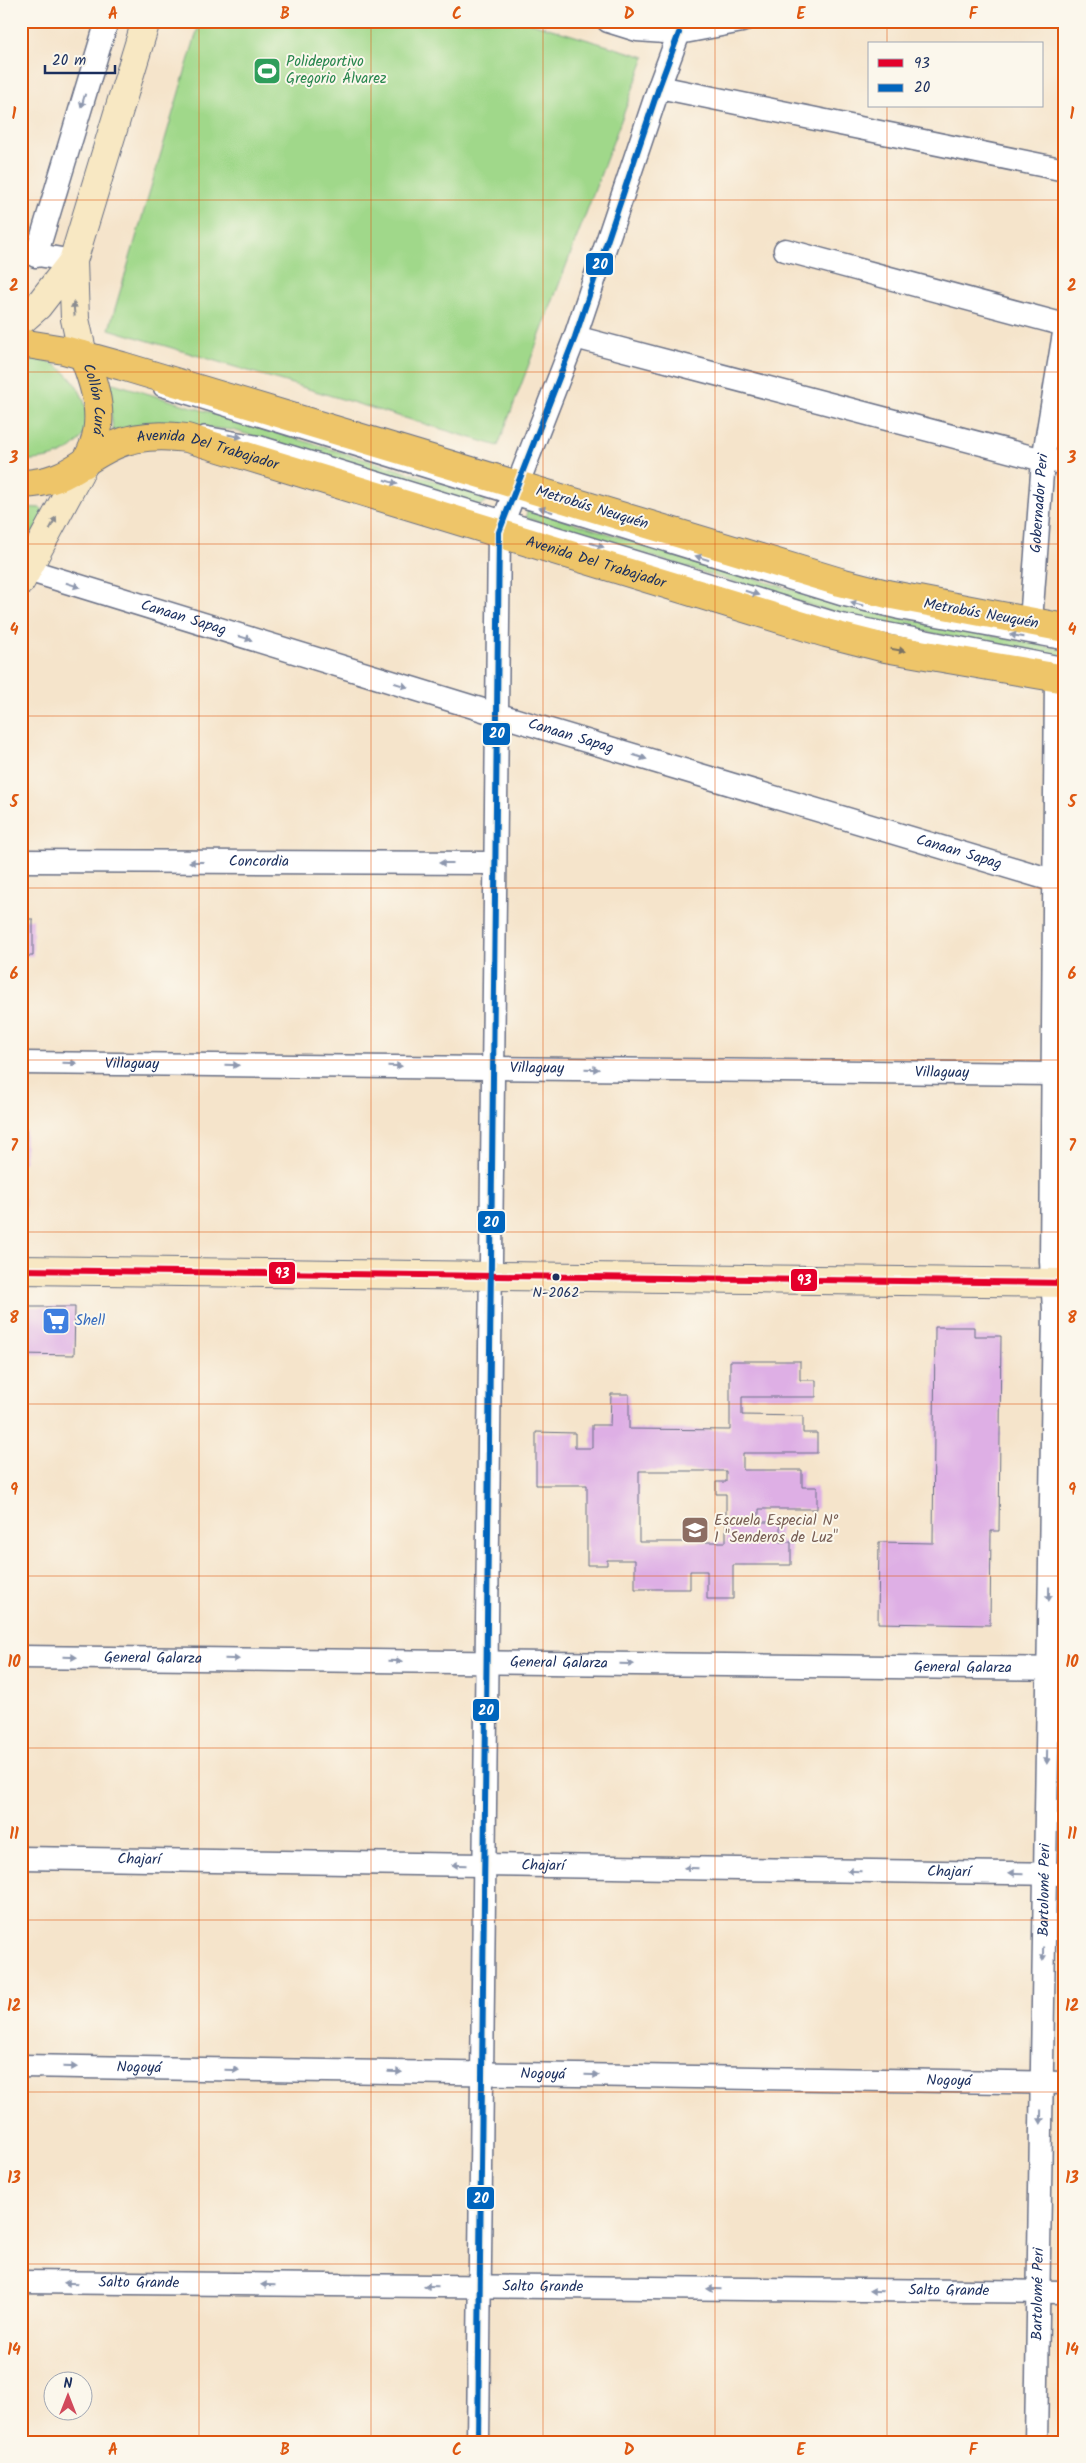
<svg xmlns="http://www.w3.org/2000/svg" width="1086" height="2463" font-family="Kalam,sans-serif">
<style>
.green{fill:#a0d88a;stroke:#5e8474}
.building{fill:#deafe5;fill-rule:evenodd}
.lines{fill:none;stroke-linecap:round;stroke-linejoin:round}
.lane-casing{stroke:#676e84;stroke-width:14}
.street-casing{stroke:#676e84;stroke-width:25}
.secondary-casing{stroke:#676e84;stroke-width:30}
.primary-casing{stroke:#676e84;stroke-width:30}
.lane{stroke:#fff;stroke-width:11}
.street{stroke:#fff;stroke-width:22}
.secondary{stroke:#f8e8c3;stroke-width:28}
.primary{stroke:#eec569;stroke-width:28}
.bus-1-casing{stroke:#fbf7ec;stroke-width:10}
.bus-2-casing{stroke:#fbf7ec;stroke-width:10}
.bus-1{stroke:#e4002b;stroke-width:6}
.bus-2{stroke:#0065bd;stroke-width:6}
.oneway{fill:#8d97ae}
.oneway2{fill:#8a8c90}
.oneway3{fill:#7a7263}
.grid{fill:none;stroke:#de5710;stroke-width:1;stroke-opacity:0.55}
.bus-dot{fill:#1b2f5e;stroke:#fbf7ec;stroke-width:2}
.labels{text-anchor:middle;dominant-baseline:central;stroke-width:4;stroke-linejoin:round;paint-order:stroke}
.bus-label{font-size:14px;fill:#1b2f5e;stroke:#fbf7ec}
.leisure-label{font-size:15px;fill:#27864d;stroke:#fbf7ec;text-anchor:start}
.street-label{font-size:15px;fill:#1b2f5e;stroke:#fbf7ec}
.shop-label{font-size:15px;fill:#366cbe;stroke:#fbf7ec;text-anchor:start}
.education-label{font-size:15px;fill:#785e54;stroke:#fbf7ec;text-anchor:start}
.line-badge{stroke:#fbf7ec;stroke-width:2}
.badge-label{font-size:14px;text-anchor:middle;font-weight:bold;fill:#fff}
.neatline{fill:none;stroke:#de5710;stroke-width:2}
.grid-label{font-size:16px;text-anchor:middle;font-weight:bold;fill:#de5710}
</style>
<rect width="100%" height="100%" fill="#fbf7ec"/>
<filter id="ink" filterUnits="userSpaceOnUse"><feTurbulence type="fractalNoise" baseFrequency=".02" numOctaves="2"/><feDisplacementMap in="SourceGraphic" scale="10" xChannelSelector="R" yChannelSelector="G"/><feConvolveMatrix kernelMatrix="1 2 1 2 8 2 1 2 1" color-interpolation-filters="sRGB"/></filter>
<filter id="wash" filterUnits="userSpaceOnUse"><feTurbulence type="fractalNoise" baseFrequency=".0096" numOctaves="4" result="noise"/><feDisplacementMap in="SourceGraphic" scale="20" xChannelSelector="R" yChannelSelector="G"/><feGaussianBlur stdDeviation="1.12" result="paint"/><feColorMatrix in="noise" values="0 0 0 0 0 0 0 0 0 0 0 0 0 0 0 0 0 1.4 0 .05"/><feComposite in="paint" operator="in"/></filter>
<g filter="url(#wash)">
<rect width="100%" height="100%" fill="#f5e4cb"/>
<path class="green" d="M200,21H525L645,57L498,446L109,329Z
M21,354C34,357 46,359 57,366C80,381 99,419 78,442C65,457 40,461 21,460Z
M113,383L485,496L486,502L479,506L233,430L172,424L113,431L108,386Z
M21,507L41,508L44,512L21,556Z
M532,510L848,607L1065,650V659L848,617L526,518L527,511Z"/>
<g id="blocks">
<path class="building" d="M21,919H33V956H21Z
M21,1130H26L25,1163H21Z
M21,1199H25L24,1236H21Z
M21,1307H75L74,1355L21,1354Z
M935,1327H974V1336H1001L999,1531H991L990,1625L878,1623L879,1542L933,1543Z
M730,1361H800V1380H816V1397H742V1415L803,1416V1433H817V1453H743V1470H802V1487H817V1509H759V1522H780V1542H791V1565H733V1599H707V1571H690V1589H635V1560H607V1565H587V1485H536V1432L575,1433V1448H592V1425H610L611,1394H629V1429L730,1430ZM639,1471H726V1482H716V1494H726V1542H639Z"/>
</g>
</g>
<g filter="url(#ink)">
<use href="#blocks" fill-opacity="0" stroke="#676e84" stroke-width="1"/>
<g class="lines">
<defs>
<path id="lane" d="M160,390L842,600L897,613L1065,644
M204,432L261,442L839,619L1065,663"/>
<g id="street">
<path d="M608,21L637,30L679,33L742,21"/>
<path d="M659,87L1065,170"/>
<path d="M785,250L1065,325"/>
<path d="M21,252L73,261"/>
<path d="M36,256L107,21"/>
<path d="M575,337L1043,460L1065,463"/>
<path id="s1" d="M21,568L496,714L1065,884"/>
<path id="s2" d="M1031,621L1043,460L1065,327"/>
<path id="s3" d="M21,861L495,863"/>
<path id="s4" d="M21,1063L1052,1074"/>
<path id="s5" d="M21,1657L1065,1669"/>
<path id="s6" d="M21,1858L1065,1874"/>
<path id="s7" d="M21,2066L1065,2083"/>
<path id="s8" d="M21,2282L1065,2292"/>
<path d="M478,2442L499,532L575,337L659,87L679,33"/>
<path id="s9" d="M1036,2442L1054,1310L1051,1261L1056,677"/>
</g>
<path id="secondary" d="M21,321L38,306L73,261
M83,355L75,319L73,261L146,21
M21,581L84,464
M21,1270L1065,1283"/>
<g id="primary">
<path d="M21,343L64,350L122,366L840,582L887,594L1065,628"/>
<path id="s10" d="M83,355C98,392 108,429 84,464"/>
<path id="s11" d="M21,484C68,483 77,462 115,445C137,435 164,435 187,438L826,633L885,648L1065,679"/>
</g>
</defs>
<use href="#lane" class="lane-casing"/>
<use href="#street" class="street-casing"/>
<use href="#secondary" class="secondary-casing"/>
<use href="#primary" class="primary-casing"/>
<use href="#lane" class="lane"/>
<use href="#street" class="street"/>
<use href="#secondary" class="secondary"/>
<use href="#primary" class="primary"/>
<defs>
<path id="bus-1" d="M21,1270L1065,1283"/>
<path id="bus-2" d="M478,2442L499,532L575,337L659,87L679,33"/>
</defs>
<use href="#bus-1" class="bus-1-casing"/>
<use href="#bus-2" class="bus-2-casing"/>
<use href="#bus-1" class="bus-1"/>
<use href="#bus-2" class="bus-2"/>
</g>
<defs><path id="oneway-solid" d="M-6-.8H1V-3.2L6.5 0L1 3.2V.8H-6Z" transform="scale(1.25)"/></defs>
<g class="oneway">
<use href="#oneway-solid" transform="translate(83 101) rotate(107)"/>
<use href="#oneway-solid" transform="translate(235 436) rotate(11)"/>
<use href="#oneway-solid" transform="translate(391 482) rotate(17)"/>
<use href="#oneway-solid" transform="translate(546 510) rotate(-163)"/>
<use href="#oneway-solid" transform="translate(597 545) rotate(17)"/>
<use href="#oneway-solid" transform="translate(702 558) rotate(-163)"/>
<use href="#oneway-solid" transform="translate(73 585) rotate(17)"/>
<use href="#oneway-solid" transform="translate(752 593) rotate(17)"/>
<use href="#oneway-solid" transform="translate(857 604) rotate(-166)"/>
<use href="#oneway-solid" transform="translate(1017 636) rotate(-170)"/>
<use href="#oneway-solid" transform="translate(245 638) rotate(17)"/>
<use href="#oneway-solid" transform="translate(401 685) rotate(17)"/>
<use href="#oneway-solid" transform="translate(640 757) rotate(17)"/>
<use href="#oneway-solid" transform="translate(196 862) rotate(-180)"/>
<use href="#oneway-solid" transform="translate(446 863) rotate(-180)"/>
<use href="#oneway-solid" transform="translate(70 1063) rotate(1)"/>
<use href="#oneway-solid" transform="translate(232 1065) rotate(1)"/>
<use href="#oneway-solid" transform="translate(395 1066) rotate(1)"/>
<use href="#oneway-solid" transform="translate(592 1069) rotate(1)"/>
<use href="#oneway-solid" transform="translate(1049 1594) rotate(91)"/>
<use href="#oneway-solid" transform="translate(70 1657) rotate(1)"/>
<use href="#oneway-solid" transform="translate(232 1659) rotate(1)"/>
<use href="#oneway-solid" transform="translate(395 1661) rotate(1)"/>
<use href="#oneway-solid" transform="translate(627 1664) rotate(1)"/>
<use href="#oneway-solid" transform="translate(1047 1757) rotate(91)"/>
<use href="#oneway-solid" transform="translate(459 1865) rotate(-179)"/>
<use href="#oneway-solid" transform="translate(691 1868) rotate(-179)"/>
<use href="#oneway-solid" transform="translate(854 1871) rotate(-179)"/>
<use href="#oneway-solid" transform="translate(1016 1873) rotate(-179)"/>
<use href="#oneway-solid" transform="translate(1043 1954) rotate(91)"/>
<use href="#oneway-solid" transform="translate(70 2067) rotate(1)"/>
<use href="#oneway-solid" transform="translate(232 2070) rotate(1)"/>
<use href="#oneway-solid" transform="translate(395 2072) rotate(1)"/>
<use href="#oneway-solid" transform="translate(592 2075) rotate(1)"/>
<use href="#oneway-solid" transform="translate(1041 2117) rotate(91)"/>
<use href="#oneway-solid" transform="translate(71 2283) rotate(-179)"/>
<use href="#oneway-solid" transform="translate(268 2285) rotate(-179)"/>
<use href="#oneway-solid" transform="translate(431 2286) rotate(-179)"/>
<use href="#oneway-solid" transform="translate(714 2289) rotate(-179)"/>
<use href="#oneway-solid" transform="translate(876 2291) rotate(-179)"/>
</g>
<g class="oneway2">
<use href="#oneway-solid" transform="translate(74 309) rotate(-95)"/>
<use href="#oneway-solid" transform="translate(53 523) rotate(-62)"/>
</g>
<use class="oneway3" href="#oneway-solid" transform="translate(898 650) rotate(10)"/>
</g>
<path class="grid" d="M199,21V2442M371,21V2442M543,21V2442M715,21V2442M887,21V44M887,106V2442M21,200H1065M21,372H1065M21,544H1065M21,716H1065M21,888H1065M21,1060H1065M21,1232H1065M21,1404H1065M21,1576H1065M21,1748H1065M21,1920H1065M21,2092H1065M21,2264H1065"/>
<defs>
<symbol id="stadium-square" viewBox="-11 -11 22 22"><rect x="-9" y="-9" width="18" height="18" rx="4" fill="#2e9e5b" stroke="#fbf7ec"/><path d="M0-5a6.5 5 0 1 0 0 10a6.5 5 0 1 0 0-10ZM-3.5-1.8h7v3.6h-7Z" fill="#fff"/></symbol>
<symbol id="supermarket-square" viewBox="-11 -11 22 22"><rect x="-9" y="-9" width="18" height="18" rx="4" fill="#3f7fe0" stroke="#fbf7ec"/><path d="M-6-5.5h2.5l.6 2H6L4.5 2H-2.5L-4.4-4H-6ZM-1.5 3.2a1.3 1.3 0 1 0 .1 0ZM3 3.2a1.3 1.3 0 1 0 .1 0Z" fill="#fff"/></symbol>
<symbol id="school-square" viewBox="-11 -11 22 22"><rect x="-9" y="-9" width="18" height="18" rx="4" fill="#8d6e63" stroke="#fbf7ec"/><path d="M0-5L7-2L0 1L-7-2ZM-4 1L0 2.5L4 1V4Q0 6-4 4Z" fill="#fff"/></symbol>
</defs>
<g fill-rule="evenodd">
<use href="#stadium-square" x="251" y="55" width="32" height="32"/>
<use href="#supermarket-square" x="40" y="1305" width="32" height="32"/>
<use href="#school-square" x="679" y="1514" width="32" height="32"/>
</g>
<circle class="bus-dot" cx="556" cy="1277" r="4.5"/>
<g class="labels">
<g class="bus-label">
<text x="556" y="1293">N-2062</text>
</g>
<g class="leisure-label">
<text x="286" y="62">Polideportivo<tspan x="286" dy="17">Gregorio Álvarez</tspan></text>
</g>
<g class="street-label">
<text stroke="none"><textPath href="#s10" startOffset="46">Collón Curá</textPath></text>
<text stroke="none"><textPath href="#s11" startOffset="199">Avenida Del Trabajador</textPath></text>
<text stroke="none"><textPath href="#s2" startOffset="118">Gobernador Peri</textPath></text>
<text transform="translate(592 508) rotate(17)">Metrobús Neuquén</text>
<text stroke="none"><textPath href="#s11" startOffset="604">Avenida Del Trabajador</textPath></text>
<text transform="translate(981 614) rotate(10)">Metrobús Neuquén</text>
<text stroke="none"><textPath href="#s1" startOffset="170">Canaan Sapag</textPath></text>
<text stroke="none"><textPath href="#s1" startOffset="575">Canaan Sapag</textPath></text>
<text stroke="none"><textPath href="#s1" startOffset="980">Canaan Sapag</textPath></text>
<text stroke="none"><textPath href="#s3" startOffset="238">Concordia</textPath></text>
<text stroke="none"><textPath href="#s4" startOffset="111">Villaguay</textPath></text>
<text stroke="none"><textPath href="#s4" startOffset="516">Villaguay</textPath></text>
<text stroke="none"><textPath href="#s4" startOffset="921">Villaguay</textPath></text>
<text stroke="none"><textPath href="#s5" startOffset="132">General Galarza</textPath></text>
<text stroke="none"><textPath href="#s5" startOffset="538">General Galarza</textPath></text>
<text stroke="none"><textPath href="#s5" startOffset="942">General Galarza</textPath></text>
<text stroke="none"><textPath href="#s6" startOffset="118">Chajarí</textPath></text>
<text stroke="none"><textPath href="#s6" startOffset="522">Chajarí</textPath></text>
<text stroke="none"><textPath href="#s6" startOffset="928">Chajarí</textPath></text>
<text stroke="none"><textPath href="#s9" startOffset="552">Bartolomé Peri</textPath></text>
<text stroke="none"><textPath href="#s7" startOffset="118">Nogoyá</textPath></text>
<text stroke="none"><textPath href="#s7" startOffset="522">Nogoyá</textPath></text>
<text stroke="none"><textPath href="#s7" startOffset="928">Nogoyá</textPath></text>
<text stroke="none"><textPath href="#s8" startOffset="118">Salto Grande</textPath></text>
<text stroke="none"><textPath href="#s8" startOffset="522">Salto Grande</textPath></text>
<text stroke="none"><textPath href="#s8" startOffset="928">Salto Grande</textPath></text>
<text stroke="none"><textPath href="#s9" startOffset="148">Bartolomé Peri</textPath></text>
</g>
<g class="shop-label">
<text x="75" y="1321">Shell</text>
</g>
<g class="education-label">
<text x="714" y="1521">Escuela Especial N°<tspan x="714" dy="17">1 "Senderos de Luz"</tspan></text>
</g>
</g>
<g class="line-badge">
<rect x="585" y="252" width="29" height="24" rx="5" fill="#0065bd"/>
<rect x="482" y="722" width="29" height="24" rx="5" fill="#0065bd"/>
<rect x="477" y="1210" width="29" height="24" rx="5" fill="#0065bd"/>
<rect x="268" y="1261" width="28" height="24" rx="5" fill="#e4002b"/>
<rect x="790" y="1268" width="28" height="24" rx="5" fill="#e4002b"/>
<rect x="472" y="1698" width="28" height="24" rx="5" fill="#0065bd"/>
<rect x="466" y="2186" width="29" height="24" rx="5" fill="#0065bd"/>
</g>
<g class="badge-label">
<text x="600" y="269">20</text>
<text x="497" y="738">20</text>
<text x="491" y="1227">20</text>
<text x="282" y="1278">93</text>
<text x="804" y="1285">93</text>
<text x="486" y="1715">20</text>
<text x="481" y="2203">20</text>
</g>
<rect width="1086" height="2463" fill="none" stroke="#fbf7ec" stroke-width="55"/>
<rect x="868" y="42" width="175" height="65" fill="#fbf7ec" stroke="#a1a7b3"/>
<rect x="878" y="59" width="25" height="8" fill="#e4002b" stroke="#a1a7b3"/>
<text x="914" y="68" font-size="15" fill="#1b2f5e">93</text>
<rect x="878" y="84" width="25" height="8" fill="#0065bd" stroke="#a1a7b3"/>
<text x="914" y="92" font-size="15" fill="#1b2f5e">20</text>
<g transform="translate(68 2396)"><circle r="24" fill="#fbf7ec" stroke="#a1a7b3"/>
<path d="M0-4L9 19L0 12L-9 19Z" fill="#d1495b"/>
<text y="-8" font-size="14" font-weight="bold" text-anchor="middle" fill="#1b2f5e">N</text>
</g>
<path d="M45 65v8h70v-8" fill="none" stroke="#1b2f5e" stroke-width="2.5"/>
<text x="52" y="65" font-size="15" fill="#1b2f5e" stroke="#fbf7ec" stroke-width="4" paint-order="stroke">20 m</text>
<rect x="28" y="28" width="1030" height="2408" class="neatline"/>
<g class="grid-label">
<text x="113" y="19">A</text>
<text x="285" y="19">B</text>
<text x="457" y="19">C</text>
<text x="629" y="19">D</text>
<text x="801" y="19">E</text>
<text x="973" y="19">F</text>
<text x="14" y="119">1</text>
<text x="1072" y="119">1</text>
<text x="14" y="291">2</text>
<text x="1072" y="291">2</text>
<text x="14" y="463">3</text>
<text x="1072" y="463">3</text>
<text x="14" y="635">4</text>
<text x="1072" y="635">4</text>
<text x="14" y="807">5</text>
<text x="1072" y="807">5</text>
<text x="14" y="979">6</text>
<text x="1072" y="979">6</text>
<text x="14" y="1151">7</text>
<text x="1072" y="1151">7</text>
<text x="14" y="1323">8</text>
<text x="1072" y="1323">8</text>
<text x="14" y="1495">9</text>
<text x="1072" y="1495">9</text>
<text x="14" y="1667">10</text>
<text x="1072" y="1667">10</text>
<text x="14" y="1839">11</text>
<text x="1072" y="1839">11</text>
<text x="14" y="2011">12</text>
<text x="1072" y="2011">12</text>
<text x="14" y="2183">13</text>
<text x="1072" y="2183">13</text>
<text x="14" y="2355">14</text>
<text x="1072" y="2355">14</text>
<text x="113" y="2455">A</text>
<text x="285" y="2455">B</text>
<text x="457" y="2455">C</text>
<text x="629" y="2455">D</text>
<text x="801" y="2455">E</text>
<text x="973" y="2455">F</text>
</g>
</svg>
